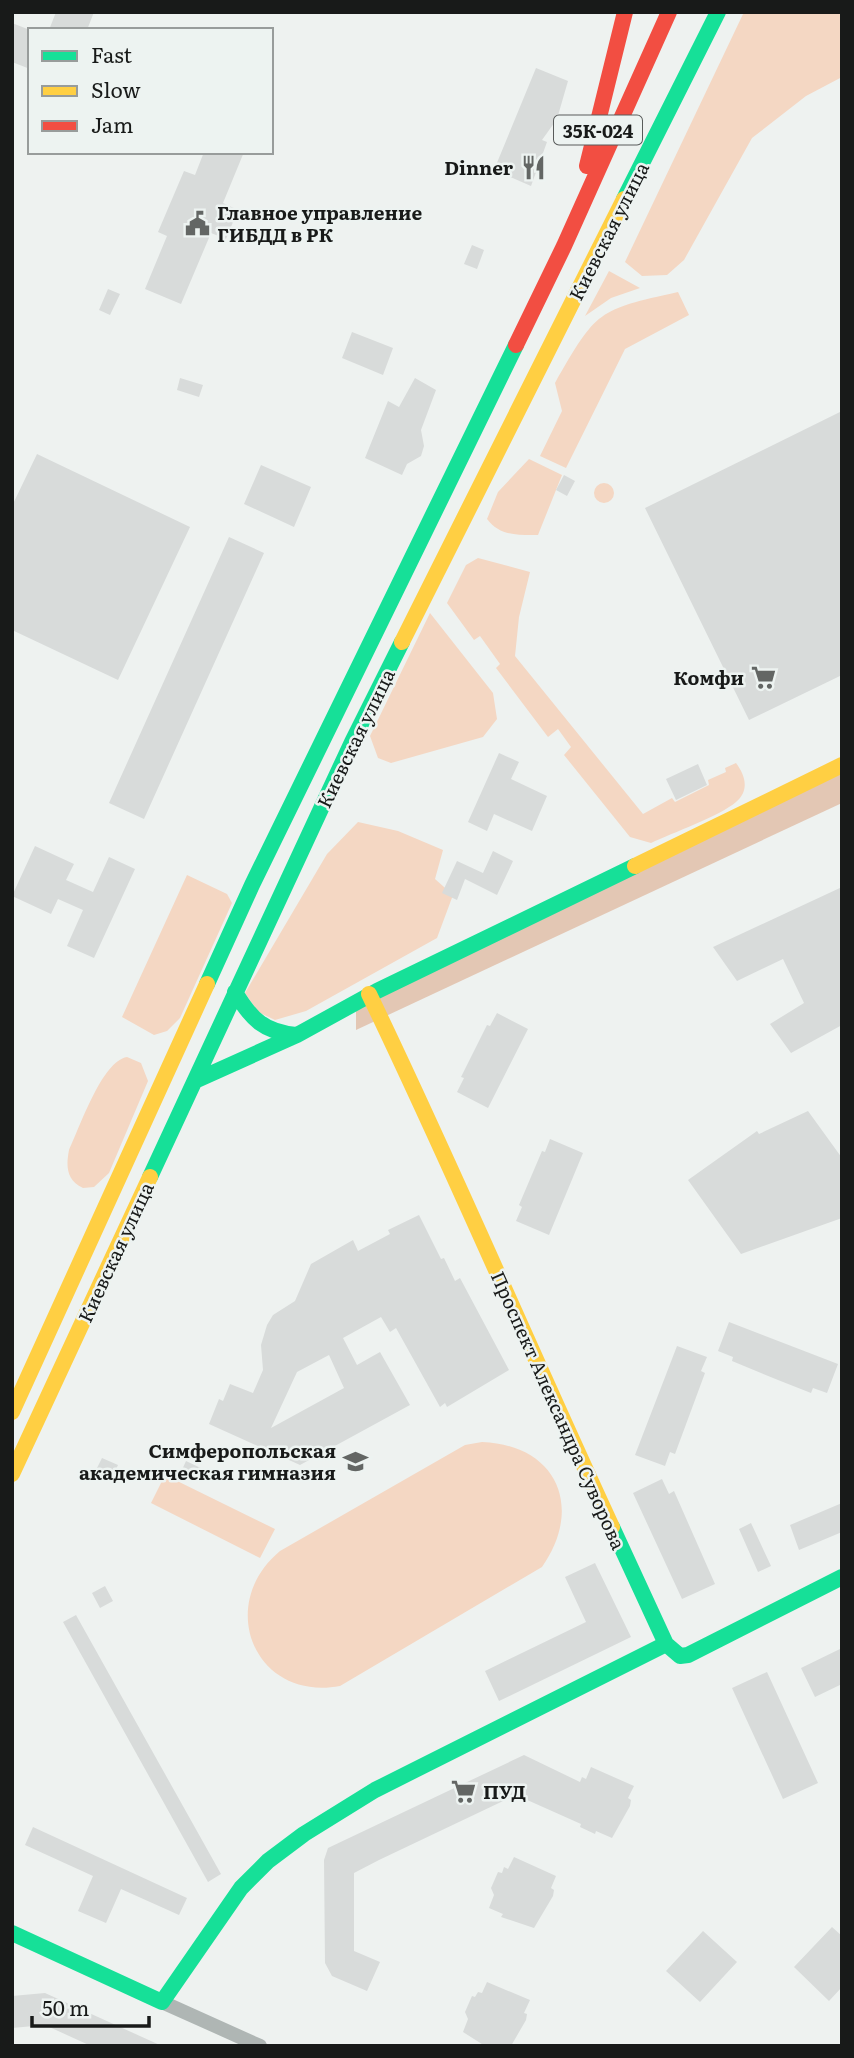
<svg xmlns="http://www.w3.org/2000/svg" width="854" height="2058" font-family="Literata,serif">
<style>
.green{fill:#f4d7c3}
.forest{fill:#e3c7b4}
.building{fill:#d8dbda;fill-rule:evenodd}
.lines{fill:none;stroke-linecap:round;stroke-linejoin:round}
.street{stroke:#afb6b4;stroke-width:14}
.fast{stroke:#16e098;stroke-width:16}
.slow{stroke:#ffcf43;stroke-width:16}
.jam{stroke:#f24e42;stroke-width:16}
.labels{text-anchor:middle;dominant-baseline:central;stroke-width:5;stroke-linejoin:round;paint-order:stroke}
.shield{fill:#edf3f1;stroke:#585b5a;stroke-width:2}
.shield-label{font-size:18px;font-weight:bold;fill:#181a19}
.poi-label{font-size:19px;font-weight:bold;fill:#181a19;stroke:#edf3f1;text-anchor:end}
.street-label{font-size:19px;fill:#181a19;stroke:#edf3f1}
</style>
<rect width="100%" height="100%" fill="#eef2f0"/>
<path class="green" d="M744,12H842V77L806,96L752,138L684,260L667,275L642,276L625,262Z
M609,271L640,288L611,298L585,316Z
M678,292L689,315L625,349L566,468L540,456L562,411L555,383C597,310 597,310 678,292Z
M529,459L562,475L538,535C517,535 500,536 487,519L498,492Z
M594 493a10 10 0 1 1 20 0a10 10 0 1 1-20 0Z
M478,558L530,572L519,617L515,656L643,814L672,798L675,802L709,785L708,780L726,772L725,768L736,763C745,775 750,790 736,802C720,816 672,833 651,843L630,837L564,755L571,747L558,729L548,737L496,668L500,664L480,636L474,640L447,603L466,565Z
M430,613L493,693L497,719L483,737L391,763L378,758L370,736Z
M358,822L398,831L443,850L435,879L453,895L437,938L306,1011L275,1020L258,1012L245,993L327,854Z
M187,875L227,894L232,903L180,1018L167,1031L154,1035L122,1017Z
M127,1057L141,1063L148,1081L109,1173L94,1187L83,1188C66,1180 66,1166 69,1150C80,1127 102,1061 127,1057Z
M482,1442C557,1445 584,1507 542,1567L340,1686C255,1702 215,1605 280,1551L465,1445Z
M165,1475L275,1529L260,1558L151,1503Z"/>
<path class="forest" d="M842,771V803L356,1030V1005Z"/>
<path class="building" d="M56,12H94L87,30H49Z
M12,23L30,30V69L12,62Z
M536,68L568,81L557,119L542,140L547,142L531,186L494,170Z
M204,152H244L223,203L238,210L226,239L211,233L181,304L145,289L167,236L158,232L184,171L195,175Z
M472,245L484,250L477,269L464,264Z
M108,289L120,294L110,315L99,310Z
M352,332L393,348L383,375L342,358Z
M180,378L203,385L199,397L177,390Z
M415,378L436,390L421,430L424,446L421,456L407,464L402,475L365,458L388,401L399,407Z
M842,411V675L749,720L645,508Z
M37,454L190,527L118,680L12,630V506Z
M261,465L311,487L294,527L244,504Z
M564,475L575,481L567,496L556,490Z
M229,537L264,553L144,819L109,803Z
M499,753L519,762L511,779L547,796L532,831L494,814L487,831L468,822Z
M698,764L707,785L676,800L666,779Z
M35,846L74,864L66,880L93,892L109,857L135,869L94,958L67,946L83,910L58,899L51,914L12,896Z
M493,851L513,861L497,895L465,879L457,900L442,893L457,861L483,873Z
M842,887V1025L791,1053L770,1024L804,1003L783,959L737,981L713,947Z
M497,1013L528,1029L488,1108L457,1092L464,1078L461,1077L487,1025L490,1026Z
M808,1111L842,1158V1218L741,1254L688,1180L757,1131L759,1134Z
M550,1139L583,1153L549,1235L516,1221L522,1207L519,1205L542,1151L545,1152Z
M419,1215L441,1259L444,1258L455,1281L460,1278L509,1370L447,1407L445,1403L440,1407L396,1328L390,1332L381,1317L343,1338L357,1365L380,1352L410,1405L300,1465L209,1424L219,1399L223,1401L230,1384L253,1393L263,1370L261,1345L267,1325L273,1315L295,1301L311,1264L353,1240L358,1251L390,1234L388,1230ZM329,1355L344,1388L271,1428L297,1372Z
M729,1322L838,1364L827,1393L813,1388L811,1393L778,1380L732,1361L733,1357L718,1351Z
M677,1346L707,1357L701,1371L705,1373L675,1454L670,1452L665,1466L635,1455Z
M102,1458L118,1465L110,1482L94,1474Z
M186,1461L207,1471L202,1482L181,1472Z
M662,1479L669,1494L674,1491L715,1584L682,1599L633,1493Z
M842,1503V1532L799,1550L790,1525Z
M751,1523L771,1566L758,1572L739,1529Z
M595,1563L631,1637L499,1701L485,1671L586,1622L565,1577Z
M105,1586L113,1601L100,1608L92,1593Z
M76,1615L221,1874L208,1882L63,1622Z
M842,1648V1684L815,1697L801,1668Z
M767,1672L818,1783L783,1799L732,1688Z
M524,1755L580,1782L582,1777L586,1779L591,1767L634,1786L628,1798L631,1800L630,1806L612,1838L596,1831L595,1834L580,1827L581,1824L516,1795L379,1860L354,1873V1951L380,1962L367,1991L332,1976L325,1963L324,1860L328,1848Z
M33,1827L187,1898L179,1915L121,1889L106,1923L78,1911L93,1876L25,1845Z
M514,1857L556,1876L551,1888L554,1890L553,1896L534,1928L501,1917L503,1914L489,1908L494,1895L491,1888L498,1872L502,1873L504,1867L508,1869Z
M832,1927L842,1936V1987L829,2001L794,1967Z
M703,1931L737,1962L700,2002L666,1971Z
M487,1982L530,2000L524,2013L527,2014L526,2020L511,2046H485L463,2032L468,2019L465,2012L472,1996L475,1997L478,1992L482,1993Z
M45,1993L162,2046H91L45,2025L12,2028V1996Z"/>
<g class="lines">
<path class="street" d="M162,2002L260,2046"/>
<path class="fast" d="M624,199L718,12
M207,984L252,885L516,345
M235,992C251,1019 264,1032 296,1035
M197,1080L297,1035L377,991L635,866
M150,1177L352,742L402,642
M612,1527L666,1644L680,1656L688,1655L842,1577
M12,1933L162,2002L241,1888L268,1861L304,1834L375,1790L666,1644"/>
<path class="slow" d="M402,642L624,199
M635,866L842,765
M369,994C454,1170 530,1350 612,1527
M12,1412L207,984
M12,1474L150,1177"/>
<path class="jam" d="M587,166L625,12
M516,345L564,246L669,12"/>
</g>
<defs>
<symbol id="restaurant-bare" viewBox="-9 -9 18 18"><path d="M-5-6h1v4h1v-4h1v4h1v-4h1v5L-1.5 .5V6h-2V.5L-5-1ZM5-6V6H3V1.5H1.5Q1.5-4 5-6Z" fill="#636664" stroke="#edf3f1" stroke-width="2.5" paint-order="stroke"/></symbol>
<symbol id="civic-bare" viewBox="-9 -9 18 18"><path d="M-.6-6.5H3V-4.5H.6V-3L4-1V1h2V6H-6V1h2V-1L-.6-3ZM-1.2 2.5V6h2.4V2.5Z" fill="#636664" stroke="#edf3f1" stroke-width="2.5" paint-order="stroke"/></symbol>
<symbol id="supermarket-bare" viewBox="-9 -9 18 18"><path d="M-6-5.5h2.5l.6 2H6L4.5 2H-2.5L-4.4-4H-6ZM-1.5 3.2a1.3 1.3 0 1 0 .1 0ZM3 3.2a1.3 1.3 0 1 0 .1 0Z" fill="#636664" stroke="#edf3f1" stroke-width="2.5" paint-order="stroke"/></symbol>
<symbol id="school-bare" viewBox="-9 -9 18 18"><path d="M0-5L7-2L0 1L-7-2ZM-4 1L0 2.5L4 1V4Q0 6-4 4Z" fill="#636664" stroke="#edf3f1" stroke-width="2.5" paint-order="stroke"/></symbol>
</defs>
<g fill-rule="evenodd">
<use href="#restaurant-bare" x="516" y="150" width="35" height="35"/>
<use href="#civic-bare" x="180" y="206" width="35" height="35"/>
<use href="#supermarket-bare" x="746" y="660" width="35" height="35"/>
<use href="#school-bare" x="338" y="1444" width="35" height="35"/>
<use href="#supermarket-bare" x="446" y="1774" width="35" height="35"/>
</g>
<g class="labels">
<rect class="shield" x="554" y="115.5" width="88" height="29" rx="5"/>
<g class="shield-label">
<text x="598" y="130">35К-024</text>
</g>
<g class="poi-label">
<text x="513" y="167">Dinner</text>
<text x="217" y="212" text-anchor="start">Главное управление<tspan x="217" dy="22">ГИБДД в РК</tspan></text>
<text x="744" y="677">Комфи</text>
<text x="336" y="1450">Симферопольская<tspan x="336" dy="22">академическая гимназия</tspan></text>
<text x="483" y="1791" text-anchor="start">ПУД</text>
</g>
<g class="street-label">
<text transform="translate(608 231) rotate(-63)">Киевская улица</text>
<text transform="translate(355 738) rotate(-64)">Киевская улица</text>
<text transform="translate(115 1252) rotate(-65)">Киевская улица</text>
<text transform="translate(559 1410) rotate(66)">Проспект Александра Суворова</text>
</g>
</g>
<rect width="854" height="2058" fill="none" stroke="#181a19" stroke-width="28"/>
<rect x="28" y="28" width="245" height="126" fill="#edf3f1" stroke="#989c9b" stroke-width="2"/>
<rect x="42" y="51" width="35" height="10" fill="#16e098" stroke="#989c9b" stroke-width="2"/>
<text x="91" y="63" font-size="21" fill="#181a19">Fast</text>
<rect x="42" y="86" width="35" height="10" fill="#ffcf43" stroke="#989c9b" stroke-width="2"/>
<text x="91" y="98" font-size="21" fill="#181a19">Slow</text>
<rect x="42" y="121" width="35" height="10" fill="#f24e42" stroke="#989c9b" stroke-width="2"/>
<text x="91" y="133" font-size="21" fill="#181a19">Jam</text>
<path d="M32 2016v10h117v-10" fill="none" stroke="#181a19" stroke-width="3.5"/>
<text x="42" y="2016" font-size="21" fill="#181a19" stroke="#edf3f1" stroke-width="5" paint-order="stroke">50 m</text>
</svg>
